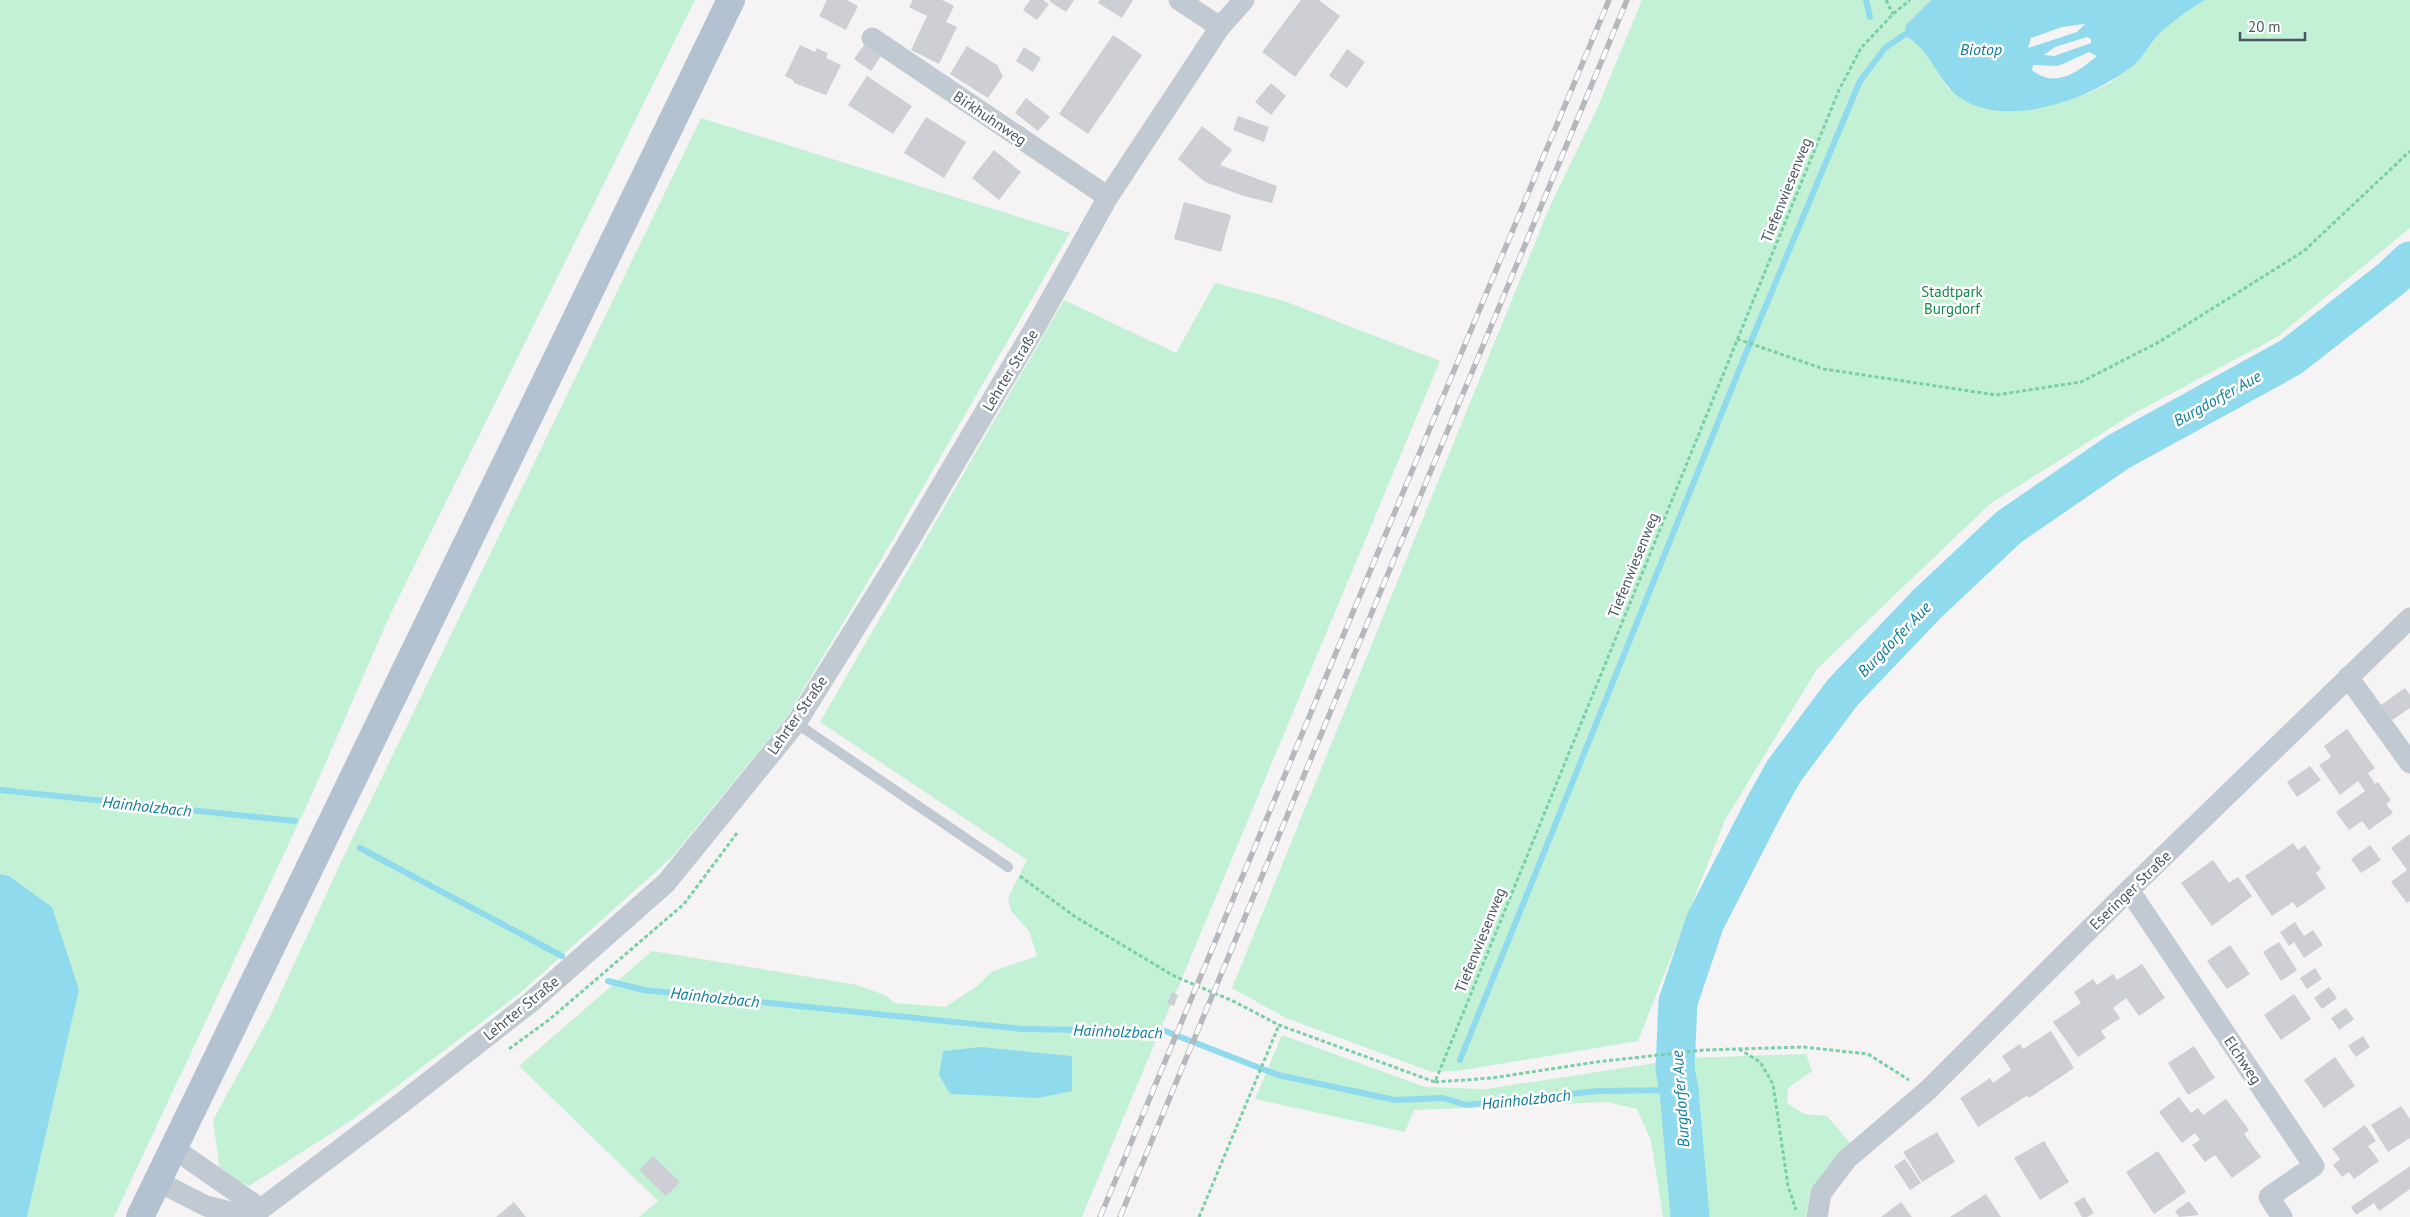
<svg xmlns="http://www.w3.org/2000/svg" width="2410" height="1217" font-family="'PT Sans',sans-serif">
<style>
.green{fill:#c3f1d5}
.water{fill:#90daee;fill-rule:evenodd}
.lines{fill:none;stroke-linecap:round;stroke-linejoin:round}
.stream{stroke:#90daee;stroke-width:6}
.river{stroke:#90daee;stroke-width:39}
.building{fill:#cdcfd5}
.path{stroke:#7ad0a6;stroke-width:3;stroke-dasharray:4 2.5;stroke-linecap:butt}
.service{stroke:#c1cad2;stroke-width:10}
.minor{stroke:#c1cad2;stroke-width:21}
.primary{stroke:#b3c2d1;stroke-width:28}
.rail-casing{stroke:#b5b8bd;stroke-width:5.5}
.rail{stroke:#fff;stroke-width:4;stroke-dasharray:11;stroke-linecap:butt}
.labels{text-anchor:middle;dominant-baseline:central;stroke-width:5;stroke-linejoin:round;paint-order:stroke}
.street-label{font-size:15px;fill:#4a5661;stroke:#fff}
.park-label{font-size:15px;fill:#17864f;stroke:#fff}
.water-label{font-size:16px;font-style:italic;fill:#0c7c9b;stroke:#fff}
</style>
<rect width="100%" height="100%" fill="#f5f3f3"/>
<path class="green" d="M0,0H695L390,615L313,792L114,1217H27L79,990L9,876L0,874Z
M1642,0H1931L1906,25L1904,35C1926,47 1936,67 1948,89L2087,94L2110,83L2137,62L2155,38L2176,18L2205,0H2410V228L2277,337L2131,415L1990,504L1817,669L1725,820L1638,1041L1457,1071L1432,1072L1286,1018L1232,988L1550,206L1596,111Z
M701,118L1070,233L882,558L786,718L672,857L519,994L352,1120L249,1186L220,1172L213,1120L271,1014L342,860Z
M1215,283L1284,301L1440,361L1082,1217H639L658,1201L519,1066L652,951L857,985L887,996L894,1003L945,1007L976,987L991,972L1037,956L1029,931L1011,911L1008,898L1027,860L820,722L1064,300L1176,353Z
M1282,1035L1425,1087L1486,1089L1662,1062C1670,1113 1669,1166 1681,1217H1663L1651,1141L1637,1109L1606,1102L1414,1110L1405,1132L1255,1099Z
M1806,1054L1812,1071L1788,1088L1787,1103L1804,1114L1827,1116L1850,1143L1810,1191L1806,1217H1705L1699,1191L1685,1058Z"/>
<path class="water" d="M1931,0H2205C2187,11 2171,22 2156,37C2149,45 2144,56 2135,64C2095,97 2014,128 1965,101C1937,85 1934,51 1904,35L1906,25ZM2085,24L2077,32L2028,48L2031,38L2062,27ZM2087,37L2091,39V43L2054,56L2044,55L2055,47ZM2089,52L2097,56C2078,72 2055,89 2032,70L2033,65L2058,66Z
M0,874L9,876L52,907L79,990L27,1217H0Z
M981,1047L1072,1056V1091L1038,1098L950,1094L939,1075L943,1051Z"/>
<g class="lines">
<path class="stream" d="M1866,0L1870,17
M0,790L295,821
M360,848L562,956
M608,981L644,990L1022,1029L1165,1031L1278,1075L1395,1100L1443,1098L1466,1105L1598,1091L1679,1090
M1460,1060L1744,358L1860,81L1885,48L1904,35"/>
<path class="river" d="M1690,1217L1679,1090L1675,1069L1678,1002L1705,922L1765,805L1784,771L1843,692L1928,603L2009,527L2118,452L2291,357L2392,278L2410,261"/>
</g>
<path class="building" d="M827,0H847L858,6L846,30L819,16Z
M913,0H942L954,6L946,22L957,27L939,64L911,50L927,16L909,7Z
M1030,0H1043L1049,4L1037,20L1023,10Z
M1050,0H1074L1066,12L1049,1Z
M1100,0H1133L1122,18L1098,3Z
M1301,0H1319L1340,16L1295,77L1262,52Z
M1113,35L1142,55L1088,134L1059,114Z
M800,45L815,52L817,48L823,51L828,53L826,58L841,65L826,95L794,83L793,80L785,76Z
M864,45L881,56L871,71L854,59Z
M967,46L997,65L1003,76L988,98L950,74Z
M1024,47L1041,58L1033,72L1016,61Z
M1347,49L1365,62L1347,88L1329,76Z
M867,76L912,106L893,134L848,105Z
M1271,83L1286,96L1271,115L1255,102Z
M1026,98L1050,117L1038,131L1015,113Z
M1238,116L1269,127L1264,142L1233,130Z
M926,117L966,142L944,178L904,153Z
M1202,126L1232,150L1220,165L1277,186L1272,203L1244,196L1205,182L1178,159Z
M994,150L1021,172L999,200L972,178Z
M1184,202L1231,215L1221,252L1174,239Z
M2405,688L2410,695V708L2392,720L2381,705Z
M2347,729L2375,768L2368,773L2375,784L2378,782L2391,800L2386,804L2393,813L2369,830L2362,821L2349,830L2336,812L2365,791L2358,781L2340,795L2319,765L2331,757L2324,746Z
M2310,766L2321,780L2297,797L2287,782Z
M2410,834V901L2407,903L2391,882L2407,870L2391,848Z
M2293,843L2298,850L2305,845L2321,869L2316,873L2326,888L2297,908L2293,902L2272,916L2245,876Z
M2370,845L2381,860L2361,873L2351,859Z
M2213,860L2229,883L2238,877L2252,896L2212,926L2181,883Z
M2295,922L2304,936L2313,930L2323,945L2304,958L2294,942L2289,946L2280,932Z
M2279,942L2297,970L2281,981L2263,952Z
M2230,945L2250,974L2227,989L2207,961Z
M2142,964L2165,998L2139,1016L2126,998L2113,1008L2120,1018L2101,1031L2106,1038L2078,1057L2053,1022L2081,1003L2074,992L2093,979L2097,985L2113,974L2117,980Z
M2315,968L2322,979L2307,989L2300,978Z
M2329,987L2337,998L2322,1009L2314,998Z
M1172,992L1178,995L1174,1006L1167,1003Z
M2294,994L2311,1019L2281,1040L2264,1015Z
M2346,1008L2354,1019L2339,1030L2331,1018Z
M2051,1031L2074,1068L2029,1098L2028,1095L1978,1127L1960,1098L1990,1078L1993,1083L2011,1070L2002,1056L2020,1044L2023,1049Z
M2363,1036L2370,1047L2356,1057L2348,1046Z
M2194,1046L2215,1078L2188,1095L2168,1063Z
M2335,1057L2355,1086L2324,1108L2304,1080Z
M2179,1097L2191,1113L2198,1108L2203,1115L2226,1099L2249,1130L2244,1134L2261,1157L2232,1178L2215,1155L2205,1162L2192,1145L2200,1140L2195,1133L2182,1143L2159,1112Z
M2401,1106L2410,1119V1138L2388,1152L2371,1125Z
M2365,1125L2376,1141L2368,1146L2379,1161L2354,1179L2349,1172L2342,1177L2333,1165L2340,1159L2332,1149Z
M1937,1132L1955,1162L1922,1182L1903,1152Z
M2044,1141L2069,1182L2040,1200L2014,1158Z
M2158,1151L2186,1192L2154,1214L2126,1172Z
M653,1156L680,1182L666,1196L639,1170Z
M1905,1159L1921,1183L1910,1190L1894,1166Z
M2410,1166V1189L2379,1211L2374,1203L2356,1215L2351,1207Z
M1986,1194L2001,1217H1950Z
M2084,1197L2094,1213L2087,1217H2082L2074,1203Z
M2189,1201L2199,1215L2179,1217L2175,1211Z
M514,1202L526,1217H496Z
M1901,1202L1912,1217H1881Z"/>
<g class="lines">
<path class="path" d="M1886,0L1893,14
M1737,339L1824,369L1996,395L2081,382L2159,342L2304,251L2410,151
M1020,876L1074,916L1174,976L1233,1001L1279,1025L1435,1082L1839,90L1861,48L1893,14L1910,0
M509,1049L550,1019L684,904L737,833
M1739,1049L1760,1062L1773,1084L1788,1186L1796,1210
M1435,1082L1492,1078L1596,1062L1704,1050L1803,1047L1868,1054L1909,1080
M1199,1217L1279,1025"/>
<path class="service" d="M796,723L1008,867"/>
<path class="minor" d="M1179,0L1220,27
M872,38L1108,197
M2348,677L2410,763
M2129,890L2314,1166L2269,1197L2282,1217
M173,1148L261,1209
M157,1181L206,1206L234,1213L261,1209L403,1102L531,1002L666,883L796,723L894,566L1037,324L1108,197L1220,27L1244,0
M1817,1217L1821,1193L1847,1159L1927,1091L2129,890L2410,618"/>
<path class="primary" d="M140,1217L731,0"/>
<defs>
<path id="rail" d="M1100,1217L1609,0
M1120,1217L1627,0"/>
</defs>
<use href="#rail" class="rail-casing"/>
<use href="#rail" class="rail"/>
</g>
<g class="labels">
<g class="street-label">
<text transform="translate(990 118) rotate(34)">Birkhuhnweg</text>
<text transform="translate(1786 190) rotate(-68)">Tiefenwiesenweg</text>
<text transform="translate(1010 370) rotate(-59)">Lehrter Straße</text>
<text transform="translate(1633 565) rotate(-68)">Tiefenwiesenweg</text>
<text transform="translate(797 715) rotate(-55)">Lehrter Straße</text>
<text transform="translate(2130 890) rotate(-44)">Eseringer Straße</text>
<text transform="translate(1480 940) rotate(-68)">Tiefenwiesenweg</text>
<text transform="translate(521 1008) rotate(-39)">Lehrter Straße</text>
<text transform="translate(2243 1060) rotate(56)">Elchweg</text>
</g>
<g class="park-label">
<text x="1952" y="291">Stadtpark<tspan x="1952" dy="17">Burgdorf</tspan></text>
</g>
<g class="water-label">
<text x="1981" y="49">Biotop</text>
<text transform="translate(2217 398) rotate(-29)">Burgdorfer Aue</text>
<text transform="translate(1894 639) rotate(-46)">Burgdorfer Aue</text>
<text transform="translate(147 806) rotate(6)">Hainholzbach</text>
<text transform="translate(715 997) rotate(6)">Hainholzbach</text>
<text transform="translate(1118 1031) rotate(2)">Hainholzbach</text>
<text transform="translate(1526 1099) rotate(-6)">Hainholzbach</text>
<text transform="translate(1680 1099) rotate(-94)">Burgdorfer Aue</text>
</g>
</g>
<path d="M2240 32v8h65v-8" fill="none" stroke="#4a5661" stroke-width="2.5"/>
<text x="2248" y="32" font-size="15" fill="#4a5661" stroke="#ffffff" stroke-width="4" paint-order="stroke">20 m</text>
</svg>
